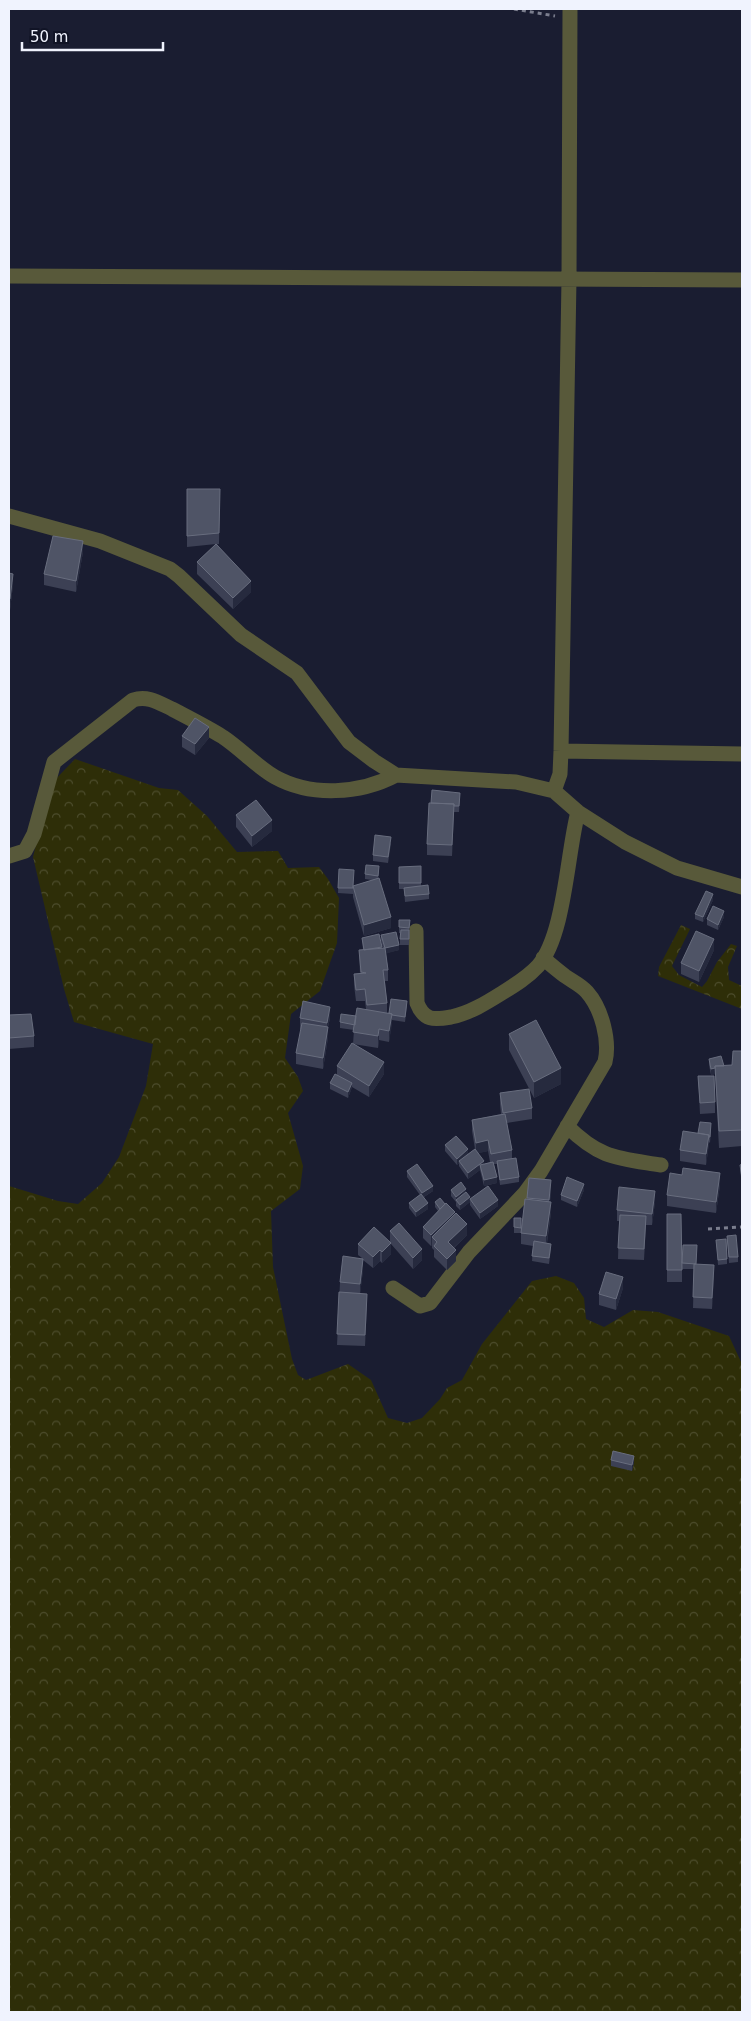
<svg xmlns="http://www.w3.org/2000/svg" width="751" height="2021" font-family="'DejaVu Sans',sans-serif">
<style>
.forest{fill:url(#forest-crowns)}
.lines{fill:none;stroke-linecap:round;stroke-linejoin:round}
.path{stroke:#7b7e8e;stroke-width:3;stroke-dasharray:4 4;stroke-linecap:butt}
.street{stroke:#58593a;stroke-width:15}
.wall{fill:#3c4054;fill-rule:evenodd}
.shaded-wall{fill:#262a3e}
.building{fill:#4f5466;stroke:#686d7e}
</style>
<defs>
<pattern id="forest-crowns" width="20" height="18" patternUnits="userSpaceOnUse" patternTransform="scale(1.25)"><rect width="20" height="18" fill="#2e2e08"/><path d="M2 6a3 3 0 1 1 6 0M12 15a3 3 0 1 1 6 0" fill="none" stroke="#4d4d2d"/></pattern>
</defs>
<rect width="100%" height="100%" fill="#1a1d31"/>
<path class="forest" d="M75,759L159,788L178,790L207,816L237,852L278,851L288,868L319,867L328,879L339,898L337,943L320,991L291,1014L285,1058L298,1077L303,1091L288,1113L303,1166L300,1189L271,1211L273,1267L292,1359L298,1375L306,1380L348,1364L371,1380L388,1418L407,1423L422,1418L440,1399L447,1388L462,1380L482,1344L532,1281L556,1276L574,1283L584,1298L586,1319L604,1327L633,1310L658,1312L729,1336L742,1364V2012H9V1186L58,1201L78,1204L102,1183L119,1157L146,1086L153,1044L74,1022L64,989L33,857L51,784Z
M681,925L690,929L672,966L679,975L702,987L707,981L717,962L731,944L737,946L728,967L729,980L742,986V1009L658,976L659,967Z"/>
<g class="lines">
<path class="path" d="M514,9L555,16
M708,1229L742,1227"/>
<path class="street" d="M9,276L742,280
M9,516L100,541L170,569L179,576L241,635L297,673L349,742L374,761L396,775L516,782L554,791L578,812L625,842L677,868L742,887
M561,751L742,754
M554,791L560,774L561,751L569,279L570,9
M9,856L25,851L34,834L54,762L133,700C148,695 159,703 172,709C189,718 207,727 223,737C241,749 256,766 275,777C311,797 360,794 396,775
M416,931L417,1003C424,1021 434,1020 451,1017C470,1013 486,1003 502,993C515,985 528,977 538,966C565,935 567,853 578,812
M567,1126C600,1159 618,1158 661,1165
M393,1288L420,1306L430,1303L469,1252L525,1193L541,1171L605,1062C610,1041 602,1009 587,992C581,985 572,981 565,976C557,970 550,964 543,958"/>
</g>
<path class="wall" d="M187,489H220L219,544H217L251,592L233,609L197,574V562L216,544L187,547Z
M83,552L76,592L44,585V574Z
M9,573L13,585L10,610H9Z
M182,736L209,738L195,755L182,747Z
M460,798L459,812H454L452,856L427,855V844Z
M236,815L272,831L252,847L236,827Z
M391,843L388,863L373,861V855Z
M421,866V886L429,894V899L405,902L404,889H399V867Z
M339,869L354,886L372,880L365,879V874L379,872L378,879L391,928L364,936L353,897V894L338,893Z
M713,900L703,922L695,919V914Z
M724,917L718,930L707,925V919Z
M399,920H410L409,945H400V933H399Z
M381,935L399,950L386,953L388,970V981H385L387,1003V1013L407,1006L405,1022L392,1020L389,1042L379,1040L378,1048L353,1044L354,1030L340,1028V1022L356,1016L366,1009L365,1001H356L354,985V974H360L359,950H363L362,938L383,948L381,940Z
M714,950L699,982L681,974V963Z
M9,1015L34,1036V1047L9,1049Z
M300,1018H330L328,1027V1038L323,1069L296,1064V1053L301,1029H300Z
M509,1034L561,1084L534,1098L509,1050Z
M742,1051V1146L719,1148L715,1074L711,1075L709,1065V1059L724,1066L732,1065Z
M337,1066L384,1074L369,1097L352,1087L348,1098L330,1089V1083L337,1075Z
M698,1076L715,1102V1113L700,1114Z
M500,1093L532,1108V1119L507,1123L512,1150V1158L519,1177V1182L500,1185L497,1164H494L497,1183L484,1186L480,1170L468,1179L459,1166V1163L457,1165L445,1151V1145L468,1154L475,1149L472,1131V1120L501,1114L500,1104ZM488,1151L490,1162L484,1164L478,1153Z
M711,1129L710,1143L709,1142L706,1165L680,1161V1150L698,1133Z
M742,1164V1184L740,1170V1165Z
M407,1171L433,1191L424,1197L428,1209L416,1217L409,1208V1203L420,1195L407,1177Z
M682,1175L720,1185L716,1213L667,1206V1195Z
M529,1178L551,1191L550,1202L551,1213L547,1243L551,1249L549,1264L532,1261L533,1246L521,1244V1233L527,1199Z
M451,1190L466,1193L470,1202L460,1210L456,1206V1202L451,1196Z
M584,1190L577,1207L561,1200V1195Z
M470,1199L498,1206L480,1219L470,1205Z
M435,1202L445,1204L455,1213L467,1235L454,1248L456,1261L447,1270L434,1257V1250L432,1248V1246H431L423,1238V1227L438,1211L435,1207Z
M655,1202L652,1225H646L644,1260L618,1259L619,1221H617V1210Z
M667,1214L682,1262L697,1245L696,1265L714,1276L712,1309L693,1308L694,1269H682V1282H667Z
M514,1218H521V1233H514Z
M390,1231L422,1260L413,1269L391,1244V1254L382,1263L380,1261L373,1268L363,1260V1270L360,1294L367,1305L365,1346L337,1345L340,1282L362,1258L358,1255V1244L390,1241Z
M727,1236L738,1257V1262L729,1263Z
M716,1240L727,1259V1264L718,1265Z
M623,1288L616,1310L599,1305V1294Z
M611,1460L634,1462L632,1471L611,1466Z"/>
<path class="shaded-wall" d="M83,541V552L76,592V581Z
M13,574V585L10,610V599Z
M251,581V592L233,609V598Z
M209,727V738L195,755V744Z
M454,804V815L452,856V845Z
M272,820V831L252,847V836Z
M713,894V900L703,922V917Z
M724,911V917L718,930V925Z
M391,917V928L364,936V925Z
M714,939V950L699,982V971Z
M399,945V950L385,954V948Z
M330,1007V1018L328,1027V1038L323,1069V1058L327,1034V1023Z
M392,1014V1025L389,1042V1031Z
M379,1029V1040L378,1048V1036Z
M384,1062V1074L369,1097V1086Z
M561,1068V1084L534,1098V1082Z
M715,1068V1074L711,1075V1069Z
M352,1083V1088L348,1098V1092Z
M709,1135V1146L706,1165V1154Z
M488,1140V1151L476,1154V1143Z
M468,1149V1155L459,1161V1163L457,1165V1159Z
M484,1161V1167L480,1165V1170L468,1179V1173Z
M720,1173V1185L716,1213V1202Z
M497,1177V1183L484,1186V1180Z
M551,1180V1191L549,1211V1200Z
M584,1184V1190L577,1207V1201Z
M433,1186V1191L422,1198V1193Z
M466,1189V1194L456,1200V1197Z
M655,1191V1202L652,1225V1214Z
M470,1197V1202L460,1210V1205Z
M498,1200V1206L480,1219V1213Z
M551,1202V1213L546,1248V1236Z
M428,1203V1209L416,1217V1212Z
M455,1212V1223L432,1237V1246H431V1235Z
M467,1224V1235L448,1253V1242Z
M391,1243V1254L382,1263V1252Z
M422,1249V1260L413,1269V1258Z
M380,1250V1261L373,1268V1257Z
M456,1250V1261L447,1270V1259Z
M363,1259V1270L360,1295V1284Z
M714,1265V1276L712,1309V1298Z
M623,1277V1288L616,1310V1299Z
M367,1294V1305L365,1346V1335Z
M634,1456V1462L632,1471V1465Z"/>
<path class="building" d="M187,489H220L219,533L187,536Z
M53,536L83,541L76,581L44,574Z
M216,544L251,581L233,598L197,562Z
M9,573L13,574L10,599H9Z
M195,718L209,727L195,744L182,736Z
M432,790L460,793L459,806H454V804L431,803Z
M256,800L272,820L252,836L236,815Z
M429,803L454,804L452,845L427,844Z
M375,835L391,837L388,857L373,855Z
M366,865L379,866L378,876L365,874Z
M421,866V883H399V867Z
M339,869L354,870L353,886V888H338Z
M379,878L391,917L364,925L353,886Z
M428,885L429,894L405,896L404,888Z
M706,891L713,894L703,917L695,914Z
M713,906L724,911L718,925L707,919Z
M399,920H410L409,928L399,927Z
M401,930H409V939H400Z
M696,931L714,939L699,971L681,963Z
M396,932L399,945L385,948L381,935Z
M379,934L382,947L364,950L362,938Z
M385,948L388,970H383L387,1003L367,1005L365,989L356,990L354,974L366,973L361,972L359,950Z
M391,999L407,1001L405,1017L392,1015V1014L389,1013Z
M303,1001L330,1007L327,1023L300,1018Z
M357,1008L392,1014L389,1031L379,1029L378,1036L353,1032Z
M31,1014L34,1036L9,1038V1015Z
M341,1014L356,1016L355,1025L340,1022Z
M536,1020L561,1068L534,1082L509,1034Z
M302,1023L328,1027L323,1058L296,1053Z
M352,1043L384,1062L369,1086L337,1066Z
M733,1051H742V1130L719,1131L715,1066L732,1065Z
M721,1056L724,1066H715V1068L711,1069L709,1059Z
M335,1074L352,1083L348,1092L330,1083Z
M698,1076H714L715,1102L700,1103Z
M529,1089L532,1108L503,1113L500,1093Z
M505,1114L512,1150L491,1154L488,1140L476,1143L472,1120Z
M700,1122L711,1123L710,1137H709V1135L698,1133Z
M683,1131L709,1135L706,1154L680,1150Z
M456,1136L468,1149L457,1159L445,1145Z
M475,1149L484,1161L468,1173L459,1161Z
M516,1158L519,1177L500,1180L497,1161Z
M493,1162L497,1177L484,1180L480,1165Z
M417,1164L433,1186L422,1193L407,1171Z
M742,1164V1178L740,1165Z
M683,1168L720,1173L716,1202L667,1195L670,1173L682,1175Z
M567,1177L584,1184L577,1201L561,1195Z
M529,1178L551,1180L549,1200L527,1198Z
M461,1182L466,1189L456,1197L451,1190Z
M488,1186L498,1200L480,1213L470,1199Z
M619,1187L655,1191L652,1214L617,1210Z
M466,1192L470,1197L460,1205L456,1200Z
M421,1194L428,1203L416,1212L409,1203Z
M440,1198L445,1204L440,1209L435,1202Z
M525,1199L551,1202L546,1236L521,1233Z
M446,1203L455,1212L431,1235L423,1227Z
M456,1213L467,1224L448,1242L456,1250L447,1259L434,1246L437,1242L432,1237Z
M667,1214H681L682,1270H667Z
M620,1215L646,1216L644,1249L618,1248Z
M514,1218H521V1228L514,1227Z
M399,1223L422,1249L413,1258L390,1231Z
M374,1227L391,1243L382,1252L380,1250L373,1257L358,1244Z
M736,1235L738,1257H729L727,1236Z
M726,1239L727,1259L718,1260L716,1240Z
M534,1241L551,1244L549,1258L532,1256Z
M683,1245H697L696,1264L682,1263Z
M343,1256L363,1259L360,1284L340,1282Z
M694,1264L714,1265L712,1298L693,1297Z
M606,1272L623,1277L616,1299L599,1294Z
M339,1292L367,1294L365,1335L337,1334Z
M613,1451L634,1456L632,1465L611,1460Z"/>
<rect width="751" height="2021" fill="none" stroke="#f0f3fe" stroke-width="20"/>
<path d="M22 42v8h141v-8" fill="none" stroke="#f0f3fe" stroke-width="2.5"/>
<text x="30" y="42" font-size="15" fill="#f0f3fe" stroke="#111426" stroke-width="4" paint-order="stroke">50 m</text>
</svg>
